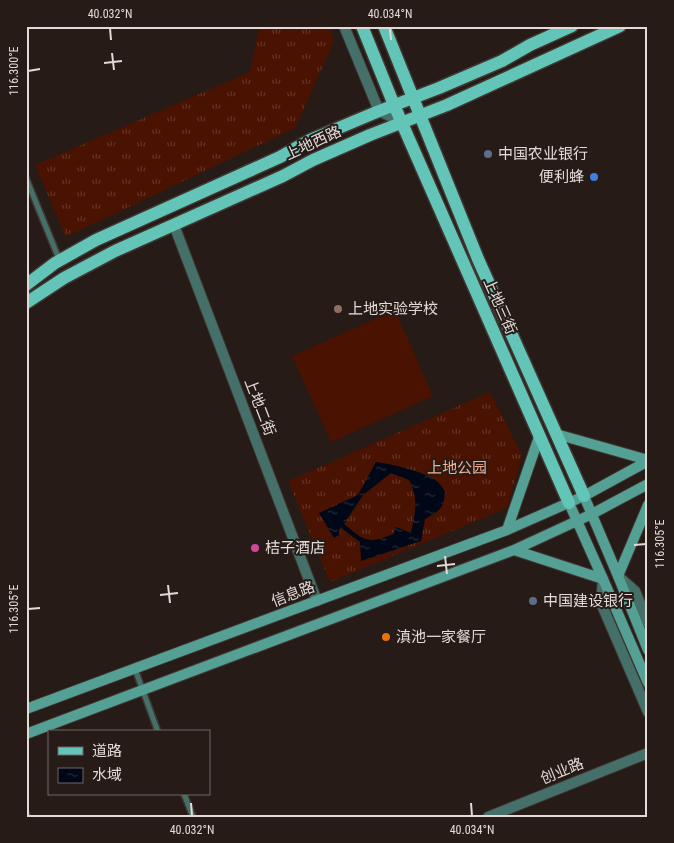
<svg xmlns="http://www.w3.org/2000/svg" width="674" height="843" font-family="'Roboto Condensed','Noto Sans SC',sans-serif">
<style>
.grass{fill:url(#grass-tufts)}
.pitch{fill:#4a1200}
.water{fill:url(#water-ripples);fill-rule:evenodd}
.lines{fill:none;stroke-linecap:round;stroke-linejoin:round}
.service-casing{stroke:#403632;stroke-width:8}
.tertiary-casing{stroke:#403632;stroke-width:12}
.secondary-casing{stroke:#403632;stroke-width:12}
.primary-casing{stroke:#403632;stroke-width:15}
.service{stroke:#447069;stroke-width:5}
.tertiary{stroke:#447069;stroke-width:10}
.secondary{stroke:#55a095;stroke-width:10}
.primary{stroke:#62c5b7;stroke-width:12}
.ticks{fill:none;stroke:#e2dad7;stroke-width:2}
.service-dot{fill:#5c6f8a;stroke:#261b17;stroke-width:2}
.shop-dot{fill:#3f7fe0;stroke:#261b17;stroke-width:2}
.education-dot{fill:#8d6e63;stroke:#261b17;stroke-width:2}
.hotel-dot{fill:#d1479c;stroke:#261b17;stroke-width:2}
.food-dot{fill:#e8710a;stroke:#261b17;stroke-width:2}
.labels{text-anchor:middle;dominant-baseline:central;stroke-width:4;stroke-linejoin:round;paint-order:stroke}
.street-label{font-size:15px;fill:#e2dad7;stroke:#261b17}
.poi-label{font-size:15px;fill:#e2dad7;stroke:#261b17;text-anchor:start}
.park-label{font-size:15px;fill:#f1ae97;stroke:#261b17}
.neatline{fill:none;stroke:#e2dad7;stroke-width:2}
.ticks-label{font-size:12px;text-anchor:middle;fill:#e2dad7}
</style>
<defs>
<pattern id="grass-tufts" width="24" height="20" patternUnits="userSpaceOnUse" patternTransform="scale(1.25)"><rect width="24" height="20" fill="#4a1200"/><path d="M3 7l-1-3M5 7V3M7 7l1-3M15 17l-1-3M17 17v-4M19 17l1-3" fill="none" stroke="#643424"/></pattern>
<pattern id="water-ripples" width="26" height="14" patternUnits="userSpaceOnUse" patternTransform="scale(1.25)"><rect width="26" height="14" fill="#000717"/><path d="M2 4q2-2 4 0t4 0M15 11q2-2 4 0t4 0" fill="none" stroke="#252b38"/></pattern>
</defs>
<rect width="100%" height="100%" fill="#261b17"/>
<path class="grass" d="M257,26H329L334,41L295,128L66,237L35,165L250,72L259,29Z
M490,392L522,455L507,508L330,582L288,481Z"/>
<path class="pitch" d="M395,310L433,396L331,442L292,356Z"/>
<path class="water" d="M376,462C391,464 427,472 438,482C441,485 443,489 445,492C444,509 439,511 425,519L421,541L361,561L360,542L340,527L339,535L334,538L319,513L358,495ZM391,473L409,480C419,499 415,514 411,533L396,527L393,534C368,545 363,540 344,524L363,495Z"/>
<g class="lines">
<defs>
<path id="service" d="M26,178L59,259
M135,669L158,732
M184,794L193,817
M26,813L28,817"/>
<path id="tertiary" d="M344,26L379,111L402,122
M174,225L317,601
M618,576L635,591L648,623
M603,579L601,603L648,712
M488,817L648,753"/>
<path id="secondary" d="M556,434L648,460
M584,496L618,576L648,650
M569,503L603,579L648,683
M507,530L539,437
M514,550L603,579
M618,576L648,505
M26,709L507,530L584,496L648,461
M26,734L514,550L592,514L648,484"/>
<path id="primary" d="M362,26L394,105L569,503
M384,26L478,259L584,496
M26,285L55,263L96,240L280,157L310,140L379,111L439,88L502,61L530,45L572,26
M26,303L64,278L115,251L283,176L313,160L370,135L447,105L620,26"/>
</defs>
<use href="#service" class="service-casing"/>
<use href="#tertiary" class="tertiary-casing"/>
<use href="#secondary" class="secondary-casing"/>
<use href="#primary" class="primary-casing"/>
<use href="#service" class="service"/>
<use href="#tertiary" class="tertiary"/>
<use href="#secondary" class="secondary"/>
<use href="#primary" class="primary"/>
</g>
<path class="ticks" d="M110,28L111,40M390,28L391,40M112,53L114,70M104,63L122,61M28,71L40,69M634,545L646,544M445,556L447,574M437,566L455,564M168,585L170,603M160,595L178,593M28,609L40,608M191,803L192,816M471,803L472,816"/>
<g class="service-dot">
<circle cx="488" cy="154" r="5"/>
<circle cx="533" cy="601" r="5"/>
</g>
<circle class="shop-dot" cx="594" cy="177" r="5"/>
<circle class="education-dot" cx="338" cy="309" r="5"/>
<circle class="hotel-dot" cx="255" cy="548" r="5"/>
<circle class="food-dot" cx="386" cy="637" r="5"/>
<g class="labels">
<g class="street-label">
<text transform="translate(313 143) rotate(-25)">上地西路</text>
<text transform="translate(500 306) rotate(66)">上地三街</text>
<text transform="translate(260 407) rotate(69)">上地二街</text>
<text transform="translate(293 594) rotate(-21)">信息路</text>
<text transform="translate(562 771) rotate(-22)">创业路</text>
</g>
<g class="poi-label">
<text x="498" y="154">中国农业银行</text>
<text x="584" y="177" text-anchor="end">便利蜂</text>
<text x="348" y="309">上地实验学校</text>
<text x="265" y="548">桔子酒店</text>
<text x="543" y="601">中国建设银行</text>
<text x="396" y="637">滇池一家餐厅</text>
</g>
<g class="park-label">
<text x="457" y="468">上地公园</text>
</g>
</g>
<rect width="674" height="843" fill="none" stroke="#261b17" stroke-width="55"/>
<rect x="48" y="730" width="162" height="65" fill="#261b17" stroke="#716764"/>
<rect x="58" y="747" width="25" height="8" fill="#62c5b7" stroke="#716764"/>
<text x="92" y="756" font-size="15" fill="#e2dad7">道路</text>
<rect x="58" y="768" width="25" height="15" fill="url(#water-ripples)" stroke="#716764"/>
<text x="92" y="780" font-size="15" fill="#e2dad7">水域</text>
<rect x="28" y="28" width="618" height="788" class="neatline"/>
<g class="ticks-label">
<text x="110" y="18">40.032°N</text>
<text x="390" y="18">40.034°N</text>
<text transform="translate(14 71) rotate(-90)" y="4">116.300°E</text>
<text transform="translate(660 544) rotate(-90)" y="4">116.305°E</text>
<text transform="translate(14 609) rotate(-90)" y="4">116.305°E</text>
<text x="192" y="834">40.032°N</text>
<text x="472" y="834">40.034°N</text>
</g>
</svg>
